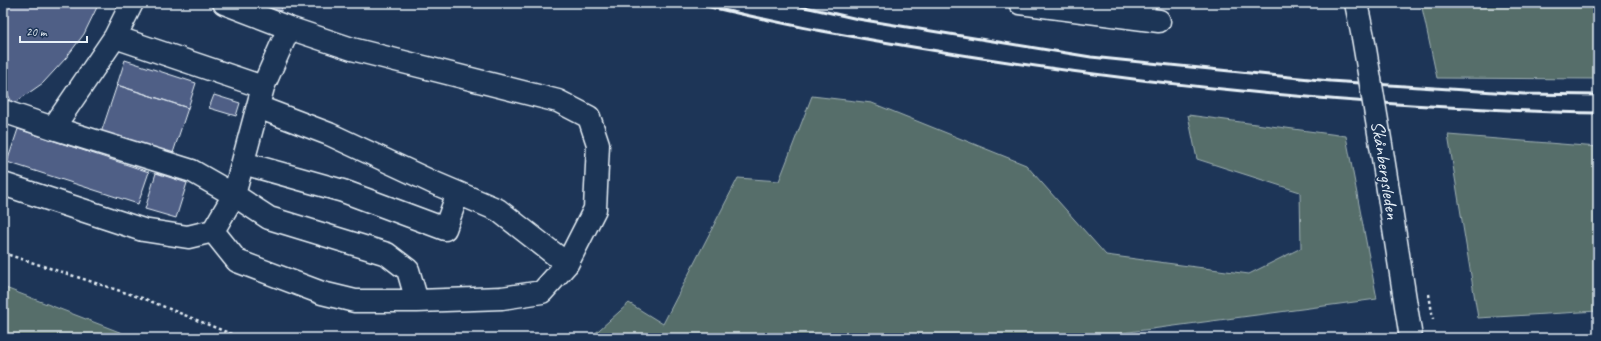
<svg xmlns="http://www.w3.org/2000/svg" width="1601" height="341" font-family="Caveat,sans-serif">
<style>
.green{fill:#566e6b;stroke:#9fb0b2}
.building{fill:#4f5f86;stroke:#e8f1f8}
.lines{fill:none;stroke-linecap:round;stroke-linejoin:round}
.minor-casing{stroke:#e8f1f8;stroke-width:25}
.path{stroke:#e8f1f8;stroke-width:2.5;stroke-dasharray:3 3;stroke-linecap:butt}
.minor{stroke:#1d3557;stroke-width:22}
.rail{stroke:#e8f1f8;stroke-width:3}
.minor-bridge-casing{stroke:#e8f1f8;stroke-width:25;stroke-linecap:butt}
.minor-bridge{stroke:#1d3557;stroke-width:22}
.labels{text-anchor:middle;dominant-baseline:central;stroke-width:3.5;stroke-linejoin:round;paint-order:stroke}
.street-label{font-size:19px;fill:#e8f1f8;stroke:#1d3557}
</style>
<rect width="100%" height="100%" fill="#1d3557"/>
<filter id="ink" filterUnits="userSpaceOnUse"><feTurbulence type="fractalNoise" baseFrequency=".025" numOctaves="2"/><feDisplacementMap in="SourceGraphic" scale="8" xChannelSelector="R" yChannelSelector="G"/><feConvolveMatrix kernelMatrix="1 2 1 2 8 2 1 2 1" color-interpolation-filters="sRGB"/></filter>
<g filter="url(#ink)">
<path class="green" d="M1421,3H1598V79L1437,78Z
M812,96L872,103L1026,165L1106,255L1249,274L1301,248L1300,192L1197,159L1188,115L1346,136L1377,299L1129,332L1097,338H590L629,303L663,324L738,178L779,181Z
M1448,135L1598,147V311L1478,318Z
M3,287L135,338H3Z"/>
<path class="building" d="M8,3H99L84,34L66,58L43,83L13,104L3,85V9Z
M250,3H283L281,11Z
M125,60L196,83L188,108L117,85Z
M117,85L188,108L172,156L101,133Z
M214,95L240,103L236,116L209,108Z
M18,129L149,172L138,204L7,162Z
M156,173L187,183L176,218L145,209Z"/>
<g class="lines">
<defs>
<path id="minor" d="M1020,3L1128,17L1145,3
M1356,3L1363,37
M1128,17L1159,21
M289,28L352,49L558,101L589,117L598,144L595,209L567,264
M115,37L263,87
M3,111L53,128L115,37L132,3
M53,128L192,171L234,195L269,218L387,254L408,270L417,301
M1381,145L1411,338
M243,163L343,191L445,229L458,193
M3,184L143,230L188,237L213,231L234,195L263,87L289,28L224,3
M213,231L237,261L322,293L355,301H417L502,298L542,292L567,264L498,210L432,182L329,134L258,107"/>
</defs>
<use href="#minor" class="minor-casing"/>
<path class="path" d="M3,253L145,299L241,338
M1429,294L1433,319"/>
<use href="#minor" class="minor"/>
<path class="rail" d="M691,3C735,12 778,23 822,31C1011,66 1204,91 1396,104C1463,108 1531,112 1598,113
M787,3L858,19L1091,57L1330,81L1524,94L1598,95"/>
<defs>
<path id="minor-bridge" d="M1363,37L1381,145"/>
</defs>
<use href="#minor-bridge" class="minor-bridge-casing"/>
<use href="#minor-bridge" class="minor-bridge"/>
</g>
</g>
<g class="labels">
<g class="street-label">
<text transform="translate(1385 170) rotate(81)">Skånbergsleden</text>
</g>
</g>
<rect width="1601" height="341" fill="none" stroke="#1d3557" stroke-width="16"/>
<rect x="8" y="8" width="1585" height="325" fill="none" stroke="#e8f1f8" stroke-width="1.5" filter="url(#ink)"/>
<path d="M20 36v6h67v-6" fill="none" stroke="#e8f1f8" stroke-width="2"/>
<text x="26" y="36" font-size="12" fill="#e8f1f8" stroke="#1d3557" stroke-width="3" paint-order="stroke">20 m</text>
</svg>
